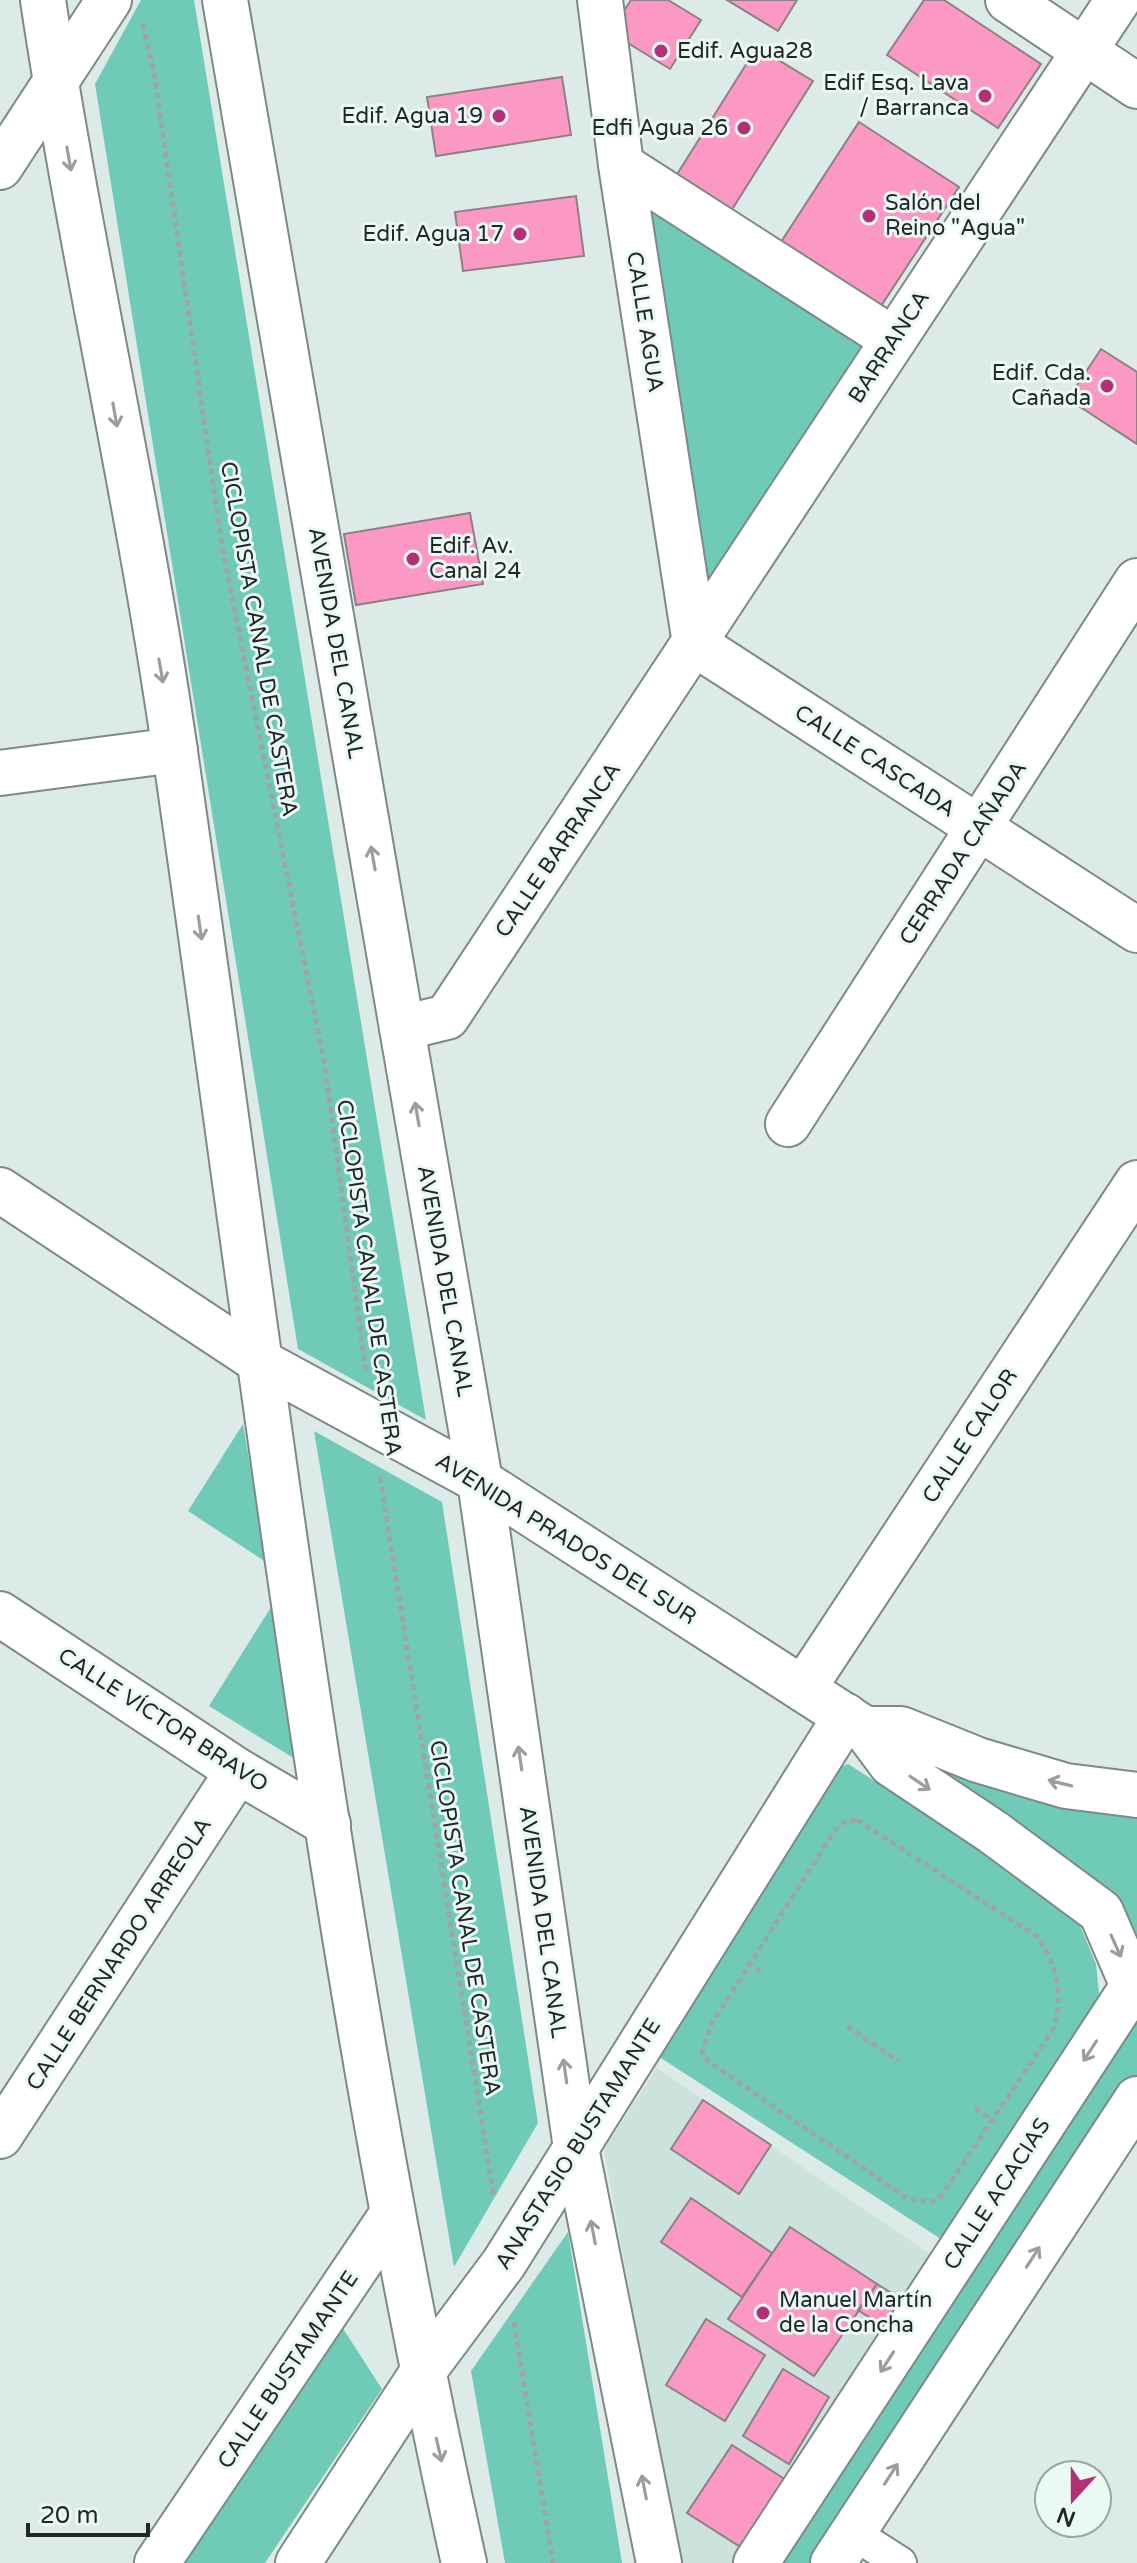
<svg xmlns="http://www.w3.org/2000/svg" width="1137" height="2563" font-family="'Varela Round',sans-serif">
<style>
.built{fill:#cce2dc}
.green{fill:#70cab8}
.building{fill:#fb99c4;stroke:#8d8185;stroke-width:2}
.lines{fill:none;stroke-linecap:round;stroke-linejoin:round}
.pedestrian-casing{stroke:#7d8a87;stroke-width:36}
.minor-casing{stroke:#7d8a87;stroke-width:48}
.tertiary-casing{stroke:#7d8a87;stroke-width:48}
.secondary-casing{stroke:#7d8a87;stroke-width:48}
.path{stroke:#9ca7a4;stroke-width:5;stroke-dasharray:6 4;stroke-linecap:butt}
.pedestrian{stroke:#fff;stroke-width:32}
.minor{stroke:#fff;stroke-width:44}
.tertiary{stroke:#fff;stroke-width:44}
.secondary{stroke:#fff;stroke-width:44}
.oneway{stroke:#9b9e9d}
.poi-dot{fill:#b43076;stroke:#ebf9f5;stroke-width:3}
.labels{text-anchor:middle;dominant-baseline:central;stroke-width:6;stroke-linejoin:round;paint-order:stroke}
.poi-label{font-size:22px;fill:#212725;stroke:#ebf9f5;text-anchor:end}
.street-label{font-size:22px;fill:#212725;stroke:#ebf9f5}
</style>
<rect width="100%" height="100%" fill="#ddebe8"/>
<path class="built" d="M657,2068L930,2254L732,2563H678L604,2149Z"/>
<path class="green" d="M141,0H194L426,1420L298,1349L95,84Z
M621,165L894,340L695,644Z
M243,1424L266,1562L188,1511Z
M314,1431L442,1502L538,2123L454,2267Z
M283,1588L313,1770L209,1706Z
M902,1731L1137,1803V1980L1105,1909L894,1762Z
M848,1764L1039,1886L1079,1923L1096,1964L1099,1993L1092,2022L947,2243L650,2051L833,1770Z
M1137,1995V2091L830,2563H762Z
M568,2232L622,2563H505L471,2371Z
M342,2327L382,2389L265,2563H184Z"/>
<path class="building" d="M631,0H668L701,20L670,69L610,32Z
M727,0H797L778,31Z
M924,0H944L1041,64L998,128L887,55Z
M757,47L813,81L731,211L676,176Z
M562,77L571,135L436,156L427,97Z
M859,122L959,187L879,309L779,245Z
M576,196L584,256L463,271L455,212Z
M1101,349L1137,372V444L1068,399Z
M470,513L483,584L356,605L344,534Z
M703,2100L771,2145L739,2194L671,2149Z
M691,2198L772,2253L742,2297L661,2242Z
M790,2227L877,2284L814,2376L728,2319Z
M877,2284L901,2299L884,2327L858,2310Z
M706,2319L765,2355L725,2421L666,2385Z
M783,2369L829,2397L789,2464L743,2436Z
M732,2445L786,2480L742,2548L687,2513Z"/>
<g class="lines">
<defs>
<path id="pedestrian" d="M853,2533L900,2563"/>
<path id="minor" d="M600,0L621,165L695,644
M1008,0L1137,86
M621,165L894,340
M0,167L109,0
M695,644L1137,930
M0,773L175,750
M402,1028L447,1017L1118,0
M788,1124L1137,581
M0,1614L238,1771L328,1824
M803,1689L1137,1183
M0,2136L238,1771
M576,2148L846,1716
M157,2563L391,2216"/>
<path id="tertiary" d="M0,1190L259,1361
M298,2563L422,2373L504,2263L576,2148
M756,2563L1133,1986
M833,2563L1137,2099"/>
<path id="secondary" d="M43,0C81,254 140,505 176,759C263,1361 331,1968 464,2563
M225,0L480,1481L576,2148L659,2563
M259,1361L480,1481L865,1729L891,1764L993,1832L1101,1912L1133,1986H1137
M865,1729H901L978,1760L1066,1786L1137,1795"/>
</defs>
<use href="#pedestrian" class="pedestrian-casing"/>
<use href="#minor" class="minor-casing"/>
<use href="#tertiary" class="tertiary-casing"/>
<use href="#secondary" class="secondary-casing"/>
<path class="path" d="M143,24L155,79L222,546L324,1061L366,1372
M380,1477L494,2198
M857,1820L1038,1937C1057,1967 1063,1993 1054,2028L942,2195L932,2202L908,2199L709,2062L702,2052L711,2025L833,1833L844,1822Z
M747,1963L763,1973
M847,2026L898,2061
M975,2108L995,2122
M514,2322L553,2563"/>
<use href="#pedestrian" class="pedestrian"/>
<use href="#minor" class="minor"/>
<use href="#tertiary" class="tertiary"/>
<use href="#secondary" class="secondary"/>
</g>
<defs><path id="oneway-shaft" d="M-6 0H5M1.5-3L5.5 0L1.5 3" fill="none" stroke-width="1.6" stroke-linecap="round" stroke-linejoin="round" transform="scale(2)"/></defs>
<g class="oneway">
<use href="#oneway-shaft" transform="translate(69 159) rotate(80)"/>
<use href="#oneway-shaft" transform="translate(115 415) rotate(80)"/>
<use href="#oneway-shaft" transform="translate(161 671) rotate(80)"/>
<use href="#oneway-shaft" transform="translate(373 858) rotate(-100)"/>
<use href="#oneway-shaft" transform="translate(200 928) rotate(82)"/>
<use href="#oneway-shaft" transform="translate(417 1114) rotate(-100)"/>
<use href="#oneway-shaft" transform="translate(520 1758) rotate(-98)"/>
<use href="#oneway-shaft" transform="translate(920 1783) rotate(34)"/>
<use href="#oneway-shaft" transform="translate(1060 1783) rotate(-166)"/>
<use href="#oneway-shaft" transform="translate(1116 1946) rotate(66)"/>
<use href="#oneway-shaft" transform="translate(1090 2051) rotate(123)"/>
<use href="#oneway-shaft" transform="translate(565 2071) rotate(-98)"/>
<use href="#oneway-shaft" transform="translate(593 2232) rotate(-101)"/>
<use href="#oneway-shaft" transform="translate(1033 2257) rotate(-57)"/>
<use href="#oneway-shaft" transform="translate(887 2362) rotate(123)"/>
<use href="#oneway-shaft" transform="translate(439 2450) rotate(77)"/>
<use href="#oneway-shaft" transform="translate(891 2474) rotate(-57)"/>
<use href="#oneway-shaft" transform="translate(644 2487) rotate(-101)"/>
</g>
<g class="poi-dot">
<circle cx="661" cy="51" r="8"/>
<circle cx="985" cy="96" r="8"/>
<circle cx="499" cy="116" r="8"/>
<circle cx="744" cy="128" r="8"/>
<circle cx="869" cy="216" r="8"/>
<circle cx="520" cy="234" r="8"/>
<circle cx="1107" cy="386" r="8"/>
<circle cx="413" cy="559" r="8"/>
<circle cx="763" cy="2313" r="8"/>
</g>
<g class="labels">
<g class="poi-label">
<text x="677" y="51" text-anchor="start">Edif. Agua28</text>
<text x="969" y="83">Edif Esq. Lava<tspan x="969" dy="25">/ Barranca</tspan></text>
<text x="483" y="116">Edif. Agua 19</text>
<text x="728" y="128">Edfi Agua 26</text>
<text x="885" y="203" text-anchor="start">Salón del<tspan x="885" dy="25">Reino "Agua"</tspan></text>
<text x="504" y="234">Edif. Agua 17</text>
<text x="1091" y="373">Edif. Cda.<tspan x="1091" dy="25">Cañada</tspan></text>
<text x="429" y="546" text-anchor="start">Edif. Av.<tspan x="429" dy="25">Canal 24</tspan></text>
<text x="779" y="2300" text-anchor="start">Manuel Martín<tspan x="779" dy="25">de la Concha</tspan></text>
</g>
<g class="street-label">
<text transform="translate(645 322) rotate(81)">CALLE AGUA</text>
<text transform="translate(889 347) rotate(-57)">BARRANCA</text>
<text transform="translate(259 639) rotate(80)">CICLOPISTA CANAL DE CASTERA</text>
<text transform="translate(336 643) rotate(80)">AVENIDA DEL CANAL</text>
<text transform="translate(875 761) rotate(33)">CALLE CASCADA</text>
<text transform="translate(558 850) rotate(-56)">CALLE BARRANCA</text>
<text transform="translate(963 853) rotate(-57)">CERRADA CAÑADA</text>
<text transform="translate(369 1278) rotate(82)">CICLOPISTA CANAL DE CASTERA</text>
<text transform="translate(445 1281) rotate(80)">AVENIDA DEL CANAL</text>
<text transform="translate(970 1436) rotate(-57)">CALLE CALOR</text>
<text transform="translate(566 1539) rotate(32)">AVENIDA PRADOS DEL SUR</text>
<text transform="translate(163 1720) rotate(33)">CALLE VÍCTOR BRAVO</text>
<text transform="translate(465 1918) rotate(81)">CICLOPISTA CANAL DE CASTERA</text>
<text transform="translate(543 1922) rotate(82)">AVENIDA DEL CANAL</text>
<text transform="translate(119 1954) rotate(-57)">CALLE BERNARDO ARREOLA</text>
<text transform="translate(578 2144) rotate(-58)">ANASTASIO BUSTAMANTE</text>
<text transform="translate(997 2194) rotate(-57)">CALLE ACACIAS</text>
<text transform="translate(288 2370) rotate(-56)">CALLE BUSTAMANTE</text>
</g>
</g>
<g transform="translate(1073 2499) rotate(201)"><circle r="38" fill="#ebf9f5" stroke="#9aa5a2" stroke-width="2"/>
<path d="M0-6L14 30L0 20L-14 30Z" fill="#b43076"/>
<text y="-12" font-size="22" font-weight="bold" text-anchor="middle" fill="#212725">N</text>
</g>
<path d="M28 2523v12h120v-12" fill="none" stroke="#212725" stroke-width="4"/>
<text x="40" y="2523" font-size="24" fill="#212725" stroke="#ebf9f5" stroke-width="6" paint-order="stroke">20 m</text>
</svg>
